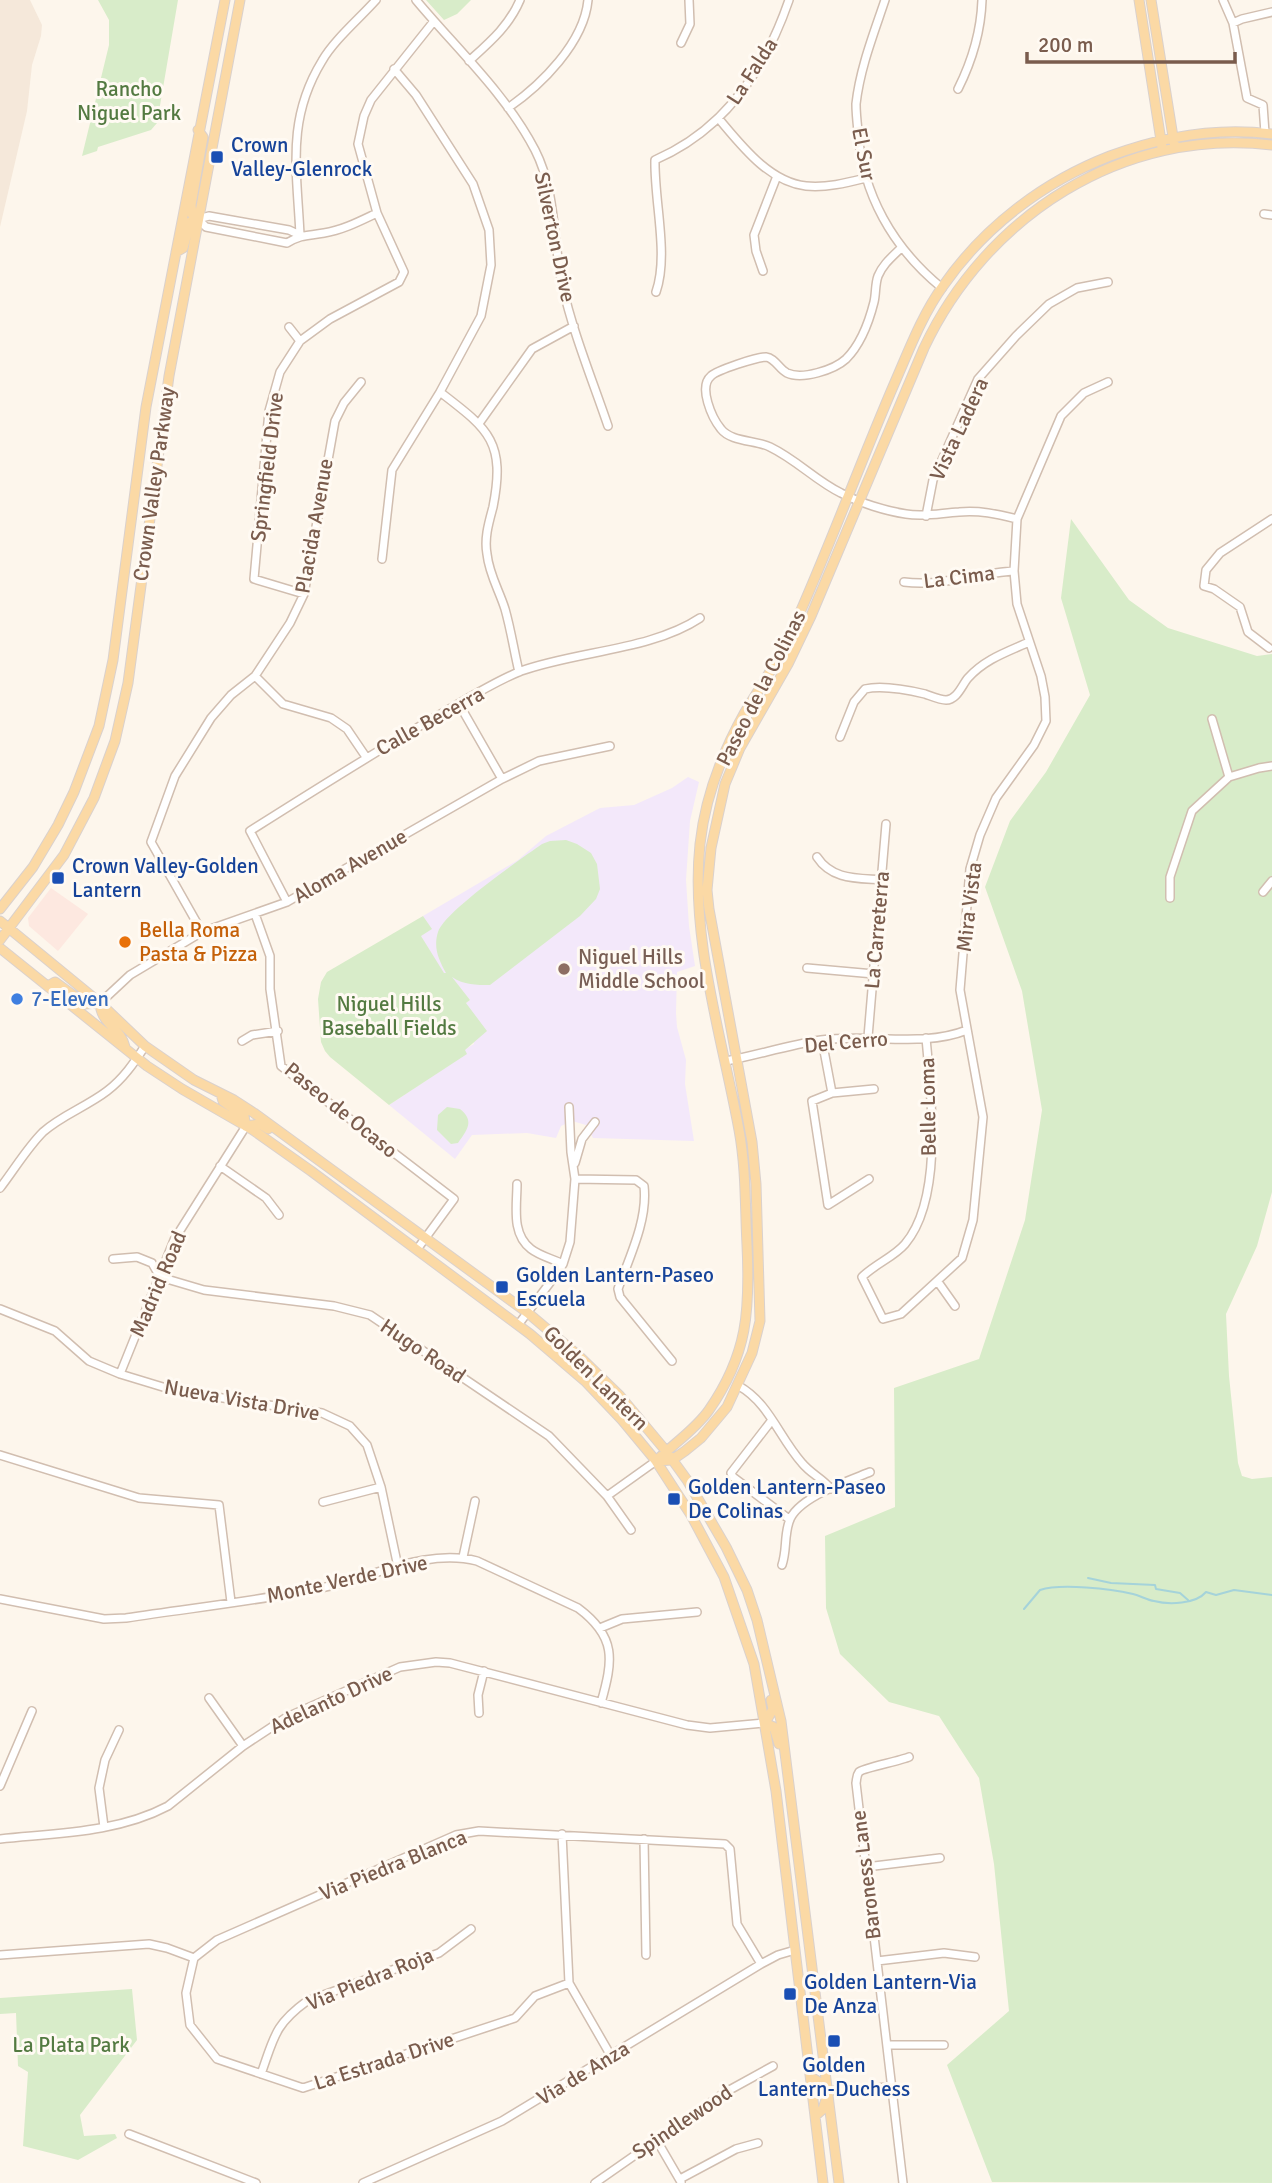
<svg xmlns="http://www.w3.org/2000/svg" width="1272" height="2183" font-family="Signika,sans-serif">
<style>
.residential{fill:#f5e8da}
.commercial{fill:#fde8e0}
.education{fill:#f3e8fa}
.green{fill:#d8ecc9}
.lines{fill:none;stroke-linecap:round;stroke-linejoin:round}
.stream{stroke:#a5d3da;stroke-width:2}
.minor-casing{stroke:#d1beb0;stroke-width:10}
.major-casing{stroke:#dad1cd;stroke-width:11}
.minor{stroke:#fff;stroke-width:7}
.major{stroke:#fbd9a5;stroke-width:9}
.transit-dot{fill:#1a4fb4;stroke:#fffaf3;stroke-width:2.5}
.food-dot{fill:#e8710a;stroke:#fffaf3;stroke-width:2.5}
.education-dot{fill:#8d6e63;stroke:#fffaf3;stroke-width:2.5}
.shop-dot{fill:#3f7fe0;stroke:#fffaf3;stroke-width:2.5}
.labels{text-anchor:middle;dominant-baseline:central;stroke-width:6;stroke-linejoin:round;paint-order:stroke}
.street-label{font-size:21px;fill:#7a5c4d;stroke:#fffaf3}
.park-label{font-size:21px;fill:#537a41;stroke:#fffaf3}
.transit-label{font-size:21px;fill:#164399;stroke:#fffaf3;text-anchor:start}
.food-label{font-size:21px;fill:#c56008;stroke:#fffaf3;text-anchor:start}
.education-label{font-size:21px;fill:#785e54;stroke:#fffaf3;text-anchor:start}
.shop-label{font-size:21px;fill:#366cbe;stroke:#fffaf3;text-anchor:start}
</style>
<rect width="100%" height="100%" fill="#fdf6ec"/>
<path class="residential" d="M0,0H30L42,25L41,36L32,65L27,111L0,227Z"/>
<path class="commercial" d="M51,888L88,914L58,951L29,926L28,918Z"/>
<path class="education" d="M688,777L699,782L690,821L686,880L689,926L695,966L677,972L676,1013L677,1027L686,1060L685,1084L694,1141L593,1138L586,1125L572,1121L561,1126L556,1138L527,1133L472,1135L455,1159L389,1105L466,1054L464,1050L474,1044L466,1003L470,1000L451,977L444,974L420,935L431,929L423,916L518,860L546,836L600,808L634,805L672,788Z"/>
<path class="green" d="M98,0H178L157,123L151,130L98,147L97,151L82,156L109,45V20Z
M426,0H471L457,14L444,20Z
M1071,519L1129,600L1168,628L1257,656L1272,654V1192L1257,1246L1226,1314L1229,1376L1238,1463L1242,1476L1252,1479L1272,1477V2183L992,2182L947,2065L1009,2011L994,1864L979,1778L939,1716L889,1702L840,1654L826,1608L825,1536L895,1507L894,1388L979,1359L1025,1220L1042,1110L1022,991L985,887L1010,821L1046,772L1090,695L1061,598Z
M566,840L577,844L591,853L597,864L600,889L596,899L580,916L490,985C476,985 464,985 452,977L470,1000L466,1003L487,1031L465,1050L467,1054L389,1105L330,1057L325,1051L321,1042L318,999L321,982L327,972L423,916L432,929L421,936L444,973H446C439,960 433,948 438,932C444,912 522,858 542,844L550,841Z
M447,1107L460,1109C475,1121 467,1130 458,1143L451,1144L437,1130L438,1115Z
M132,1989L137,2040L80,2115L84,2136L115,2134L117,2138L78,2160L23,2146L28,2072L18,2066L16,2013L0,2014V1998Z"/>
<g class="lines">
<path class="stream" d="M1088,1578L1111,1583L1155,1585L1156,1589L1180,1593L1188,1600
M1024,1609L1040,1590C1061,1583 1111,1589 1133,1594C1141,1596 1147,1600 1154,1601C1169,1605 1196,1604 1206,1592L1216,1595L1234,1590L1272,1595"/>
<defs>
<path id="minor" d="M416,0C456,48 506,94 535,150C556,191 553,240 562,284C573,333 592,379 608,426
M885,0C874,33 860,68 856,104C856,112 857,122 858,131C862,194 893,248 942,288
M1223,0L1233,23L1247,98L1263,105L1265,133
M1233,23L1242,19L1272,12
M681,43L690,24L689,0
M469,61C490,42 509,26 520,0
M958,89C972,61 981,31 982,0
M508,108C541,85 584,43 588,0
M719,119C741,145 769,182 806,186C826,188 846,183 866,178
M1264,214L1272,215
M198,219L206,227L287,243C302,234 308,236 324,233C343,230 360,221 377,213
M198,219L209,216L289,230L300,235
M300,235C297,170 286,120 322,61C334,40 359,19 376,0
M901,248C892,257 883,264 878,276C875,284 876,294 874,302C869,322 860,345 846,359C834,370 802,380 787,373C779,369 775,358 766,357C757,357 717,370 711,376C698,387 712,418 721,429C731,442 756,440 770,447C797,460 816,481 841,493C860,503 886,511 906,514C925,517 941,513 959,512C979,510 997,514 1017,519
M763,271L756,251L754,235L777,176
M656,292C669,255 654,201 655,160C725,130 765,70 789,0
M289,327L300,341
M440,392C488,429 506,441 493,507C489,522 484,538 487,554C489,574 499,590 505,609C511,630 514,651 519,672
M480,422L532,349L574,326
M926,516L933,480L978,379L1016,336L1049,304L1077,288L1108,282
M382,559L392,470L440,392L481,316L491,265L489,230L473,184L416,95L394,69
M904,582C941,587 976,573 1014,571
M304,594L254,579L269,411L280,372L300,341L330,319L399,282L404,272L377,213L358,144L364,116L371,100L434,21
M1269,648L1248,632L1240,607L1214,589L1204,586L1206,570L1220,553L1272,519
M255,676L283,704L331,718L347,729L366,757
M459,704L502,779
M1212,719L1229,777
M840,737L854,702L865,689C882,685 908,690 925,694C931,696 940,700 946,700C957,700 962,685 968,678C985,659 1007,652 1029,642
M817,857C832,880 857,878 882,880
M1263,892L1272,881
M1170,898V877L1192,811L1229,777L1259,768L1272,766
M287,902L250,831C310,793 370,755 432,719C461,703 491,683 521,671C577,651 652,650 700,618
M255,914L270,956V989L281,1066L454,1199L418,1248
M202,932L151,842L175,776L211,718L231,695L255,676L290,623L304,594L335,421L344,403L361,382
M807,968L874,974
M100,1003L130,975L202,932L287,902L502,779L539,761L610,746
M868,1037L886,824
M926,1038C931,1094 944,1198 905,1244C894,1257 875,1264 862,1277L883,1319L901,1314L962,1258L973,1220L983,1117L960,990L970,869L980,835L996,798L1034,745L1046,721L1045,697L1041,676L1017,604L1014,571L1017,519L1061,416L1084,393L1108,382
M822,1040L832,1093
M242,1041L252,1035L278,1031
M726,1061C757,1055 789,1045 821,1040C869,1033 922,1048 967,1030
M575,1163L582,1139L595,1122
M220,1166L266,1198L279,1215
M575,1179L636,1180L644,1186C648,1220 629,1258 618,1289L620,1297L672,1361
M869,1179L828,1205L812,1101L832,1093L874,1089
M517,1184C517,1206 511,1234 531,1249C540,1256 553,1259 563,1264
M0,1188C14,1170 27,1148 43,1132C62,1115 86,1107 107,1091C123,1079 134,1063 145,1046
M113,1259L137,1257L152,1263L160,1277L204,1290L334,1306L370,1315L549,1436L607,1496L631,1530
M938,1282L955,1306
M0,1309L55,1331L89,1361L120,1374L176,1391L322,1413L350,1426L367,1445L381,1487L398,1567
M518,1325L555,1276L563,1264L570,1242L575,1179L571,1152L569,1107
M120,1374L174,1240L246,1126
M739,1386C769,1403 779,1437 802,1463C811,1474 822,1478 831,1489
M772,1420L731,1473L733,1477L789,1519
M0,1455L139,1498L219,1505L231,1602
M607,1496L656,1461
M323,1502L381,1487
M463,1557L475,1501
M782,1565C787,1550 784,1537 789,1522C796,1498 848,1481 870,1472
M0,1599L104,1619L126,1618C191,1608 257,1601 321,1588C372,1578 425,1548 477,1561L578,1608C617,1637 613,1660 601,1703
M600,1628L622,1619L697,1612
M209,1698L243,1746
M479,1713L478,1695L484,1671
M0,1786L32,1711
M104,1827L99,1788L105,1760L119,1730
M562,1834L569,1983L611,2056
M0,1839C56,1833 117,1833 168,1806L243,1746L287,1717L400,1667L436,1662L450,1663L687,1725L710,1728L765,1723
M644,1839L646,1955
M866,1867L940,1858
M0,1955L149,1944L167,1948L194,1958
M194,1958L217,1940L456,1835L479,1831L725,1844L730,1849L737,1924L761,1964
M194,1958L186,1993L190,2025L217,2059L303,2088L515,2018L535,1996L569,1983
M877,1961L944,1953L975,1957
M887,2045H944
M261,2074C274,2038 274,2025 307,2001L439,1953L471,1929
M829,2091L890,2087
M129,2134L256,2183
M656,2139L681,2182
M680,2179L736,2149L758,2143
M363,2183L502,2121L761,1964L778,1955L795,1950
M595,2183L724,2093L773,2066
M903,2183L856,1783C857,1779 856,1776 859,1772C863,1768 900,1761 909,1757"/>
<path id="major" d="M1139,0L1162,147
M1151,0L1174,143
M198,219L192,214L191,205L203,137L198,130
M176,252L183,248L190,222L198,219
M0,909L33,867L58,825L74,792L99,726L113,660L146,407L225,0
M0,921L100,1003L145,1046L194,1080L234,1100L254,1113L528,1313L580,1357L620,1396L666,1451L687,1480L726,1547L747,1590L757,1620L781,1721L839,2183
M0,940L64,855L94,798L115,741L128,683L169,376L240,0
M0,948L147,1066L182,1089L253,1130L311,1171L530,1334L585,1381L622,1420L656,1461L691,1515L724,1577L754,1664L776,1791L823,2183
M48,986L55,982L85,1004L100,1003
M100,1003C101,1024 121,1028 125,1047
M221,1094L223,1101L244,1116L246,1126L260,1124L268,1129
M656,1461C673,1444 695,1430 709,1410C748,1354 750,1310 747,1245C745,1206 746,1168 739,1130C722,1037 690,938 700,844C705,798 722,753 745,712C762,684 781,657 794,626C830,546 860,463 895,382C909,350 922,315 943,286C984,227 1043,182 1110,156C1161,137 1217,127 1272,134
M656,1461L672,1460L685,1451L701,1438L727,1407L752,1353L760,1321L756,1184L752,1142L709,909L707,890L711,848L725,784L740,748L788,664L811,616L924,348C986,216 1123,127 1272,145
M771,1700L773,1709L765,1723L774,1727L779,1744
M811,2077L819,2082L820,2088L829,2091
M815,2116L823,2109L828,2093"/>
</defs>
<use href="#minor" class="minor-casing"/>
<use href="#major" class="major-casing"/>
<use href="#minor" class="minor"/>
<use href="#major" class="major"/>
</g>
<g class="transit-dot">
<rect x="210" y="150" width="14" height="14" rx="3.5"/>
<rect x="51" y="871" width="14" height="14" rx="3.5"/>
<rect x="495" y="1280" width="14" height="14" rx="3.5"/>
<rect x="667" y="1492" width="14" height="14" rx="3.5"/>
<rect x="783" y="1987" width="14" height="14" rx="3.5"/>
<rect x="827" y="2034" width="14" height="14" rx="3.5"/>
</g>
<circle class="food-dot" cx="125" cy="942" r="7"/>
<circle class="education-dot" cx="564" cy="969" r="7"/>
<circle class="shop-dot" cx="17" cy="999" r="7"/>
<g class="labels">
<g class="street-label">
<text transform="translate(752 71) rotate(-57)">La Falda</text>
<text transform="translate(864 154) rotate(79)">El Sur</text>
<text transform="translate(555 237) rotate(78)">Silverton Drive</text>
<text transform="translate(959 429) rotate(-65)">Vista Ladera</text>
<text transform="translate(267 467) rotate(-83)">Springfield Drive</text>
<text transform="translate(154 484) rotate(-82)">Crown Valley Parkway</text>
<text transform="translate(314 526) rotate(-80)">Placida Avenue</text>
<text transform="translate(959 577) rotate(-7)">La Cima</text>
<text transform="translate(761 688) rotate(-63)">Paseo de la Colinas</text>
<text transform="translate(430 721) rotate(-29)">Calle Becerra</text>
<text transform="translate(350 866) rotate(-30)">Aloma Avenue</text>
<text transform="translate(969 907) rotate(-83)">Mira Vista</text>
<text transform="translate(877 930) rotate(-85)">La Carreterra</text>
<text transform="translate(846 1042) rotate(-5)">Del Cerro</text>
<text transform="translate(928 1107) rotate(-91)">Belle Loma</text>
<text transform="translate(341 1110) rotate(39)">Paseo de Ocaso</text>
<text transform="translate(158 1284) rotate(-67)">Madrid Road</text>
<text transform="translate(423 1351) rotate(34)">Hugo Road</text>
<text transform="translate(596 1378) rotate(45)">Golden Lantern</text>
<text transform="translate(242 1400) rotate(10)">Nueva Vista Drive</text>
<text transform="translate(347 1579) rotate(-12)">Monte Verde Drive</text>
<text transform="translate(331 1700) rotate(-25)">Adelanto Drive</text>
<text transform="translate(393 1865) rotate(-22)">Via Piedra Blanca</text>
<text transform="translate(866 1875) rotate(-97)">Baroness Lane</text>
<text transform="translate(370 1979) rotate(-22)">Via Piedra Roja</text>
<text transform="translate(384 2061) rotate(-18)">La Estrada Drive</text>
<text transform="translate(583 2073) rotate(-31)">Via de Anza</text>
<text transform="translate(682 2122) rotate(-34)">Spindlewood</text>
</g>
<g class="park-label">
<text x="129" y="89">Rancho<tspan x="129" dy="24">Niguel Park</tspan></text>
<text x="389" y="1004">Niguel Hills<tspan x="389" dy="24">Baseball Fields</tspan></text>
<text x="71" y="2045">La Plata Park</text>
</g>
<g class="transit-label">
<text x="231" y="145">Crown<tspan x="231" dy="24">Valley-Glenrock</tspan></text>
<text x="72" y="866">Crown Valley-Golden<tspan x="72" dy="24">Lantern</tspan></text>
<text x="516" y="1275">Golden Lantern-Paseo<tspan x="516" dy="24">Escuela</tspan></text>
<text x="688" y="1487">Golden Lantern-Paseo<tspan x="688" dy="24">De Colinas</tspan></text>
<text x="804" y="1982">Golden Lantern-Via<tspan x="804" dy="24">De Anza</tspan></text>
<text x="834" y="2065" text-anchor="middle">Golden<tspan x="834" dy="24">Lantern-Duchess</tspan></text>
</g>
<g class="food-label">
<text x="139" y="930">Bella Roma<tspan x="139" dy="24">Pasta &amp; Pizza</tspan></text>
</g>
<g class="education-label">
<text x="578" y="957">Niguel Hills<tspan x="578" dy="24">Middle School</tspan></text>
</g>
<g class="shop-label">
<text x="31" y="999">7-Eleven</text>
</g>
</g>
<path d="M1027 52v10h208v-10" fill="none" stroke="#7a5c4d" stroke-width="3.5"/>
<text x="1038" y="52" font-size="21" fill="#7a5c4d" stroke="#fffaf3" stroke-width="5" paint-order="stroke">200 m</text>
</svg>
